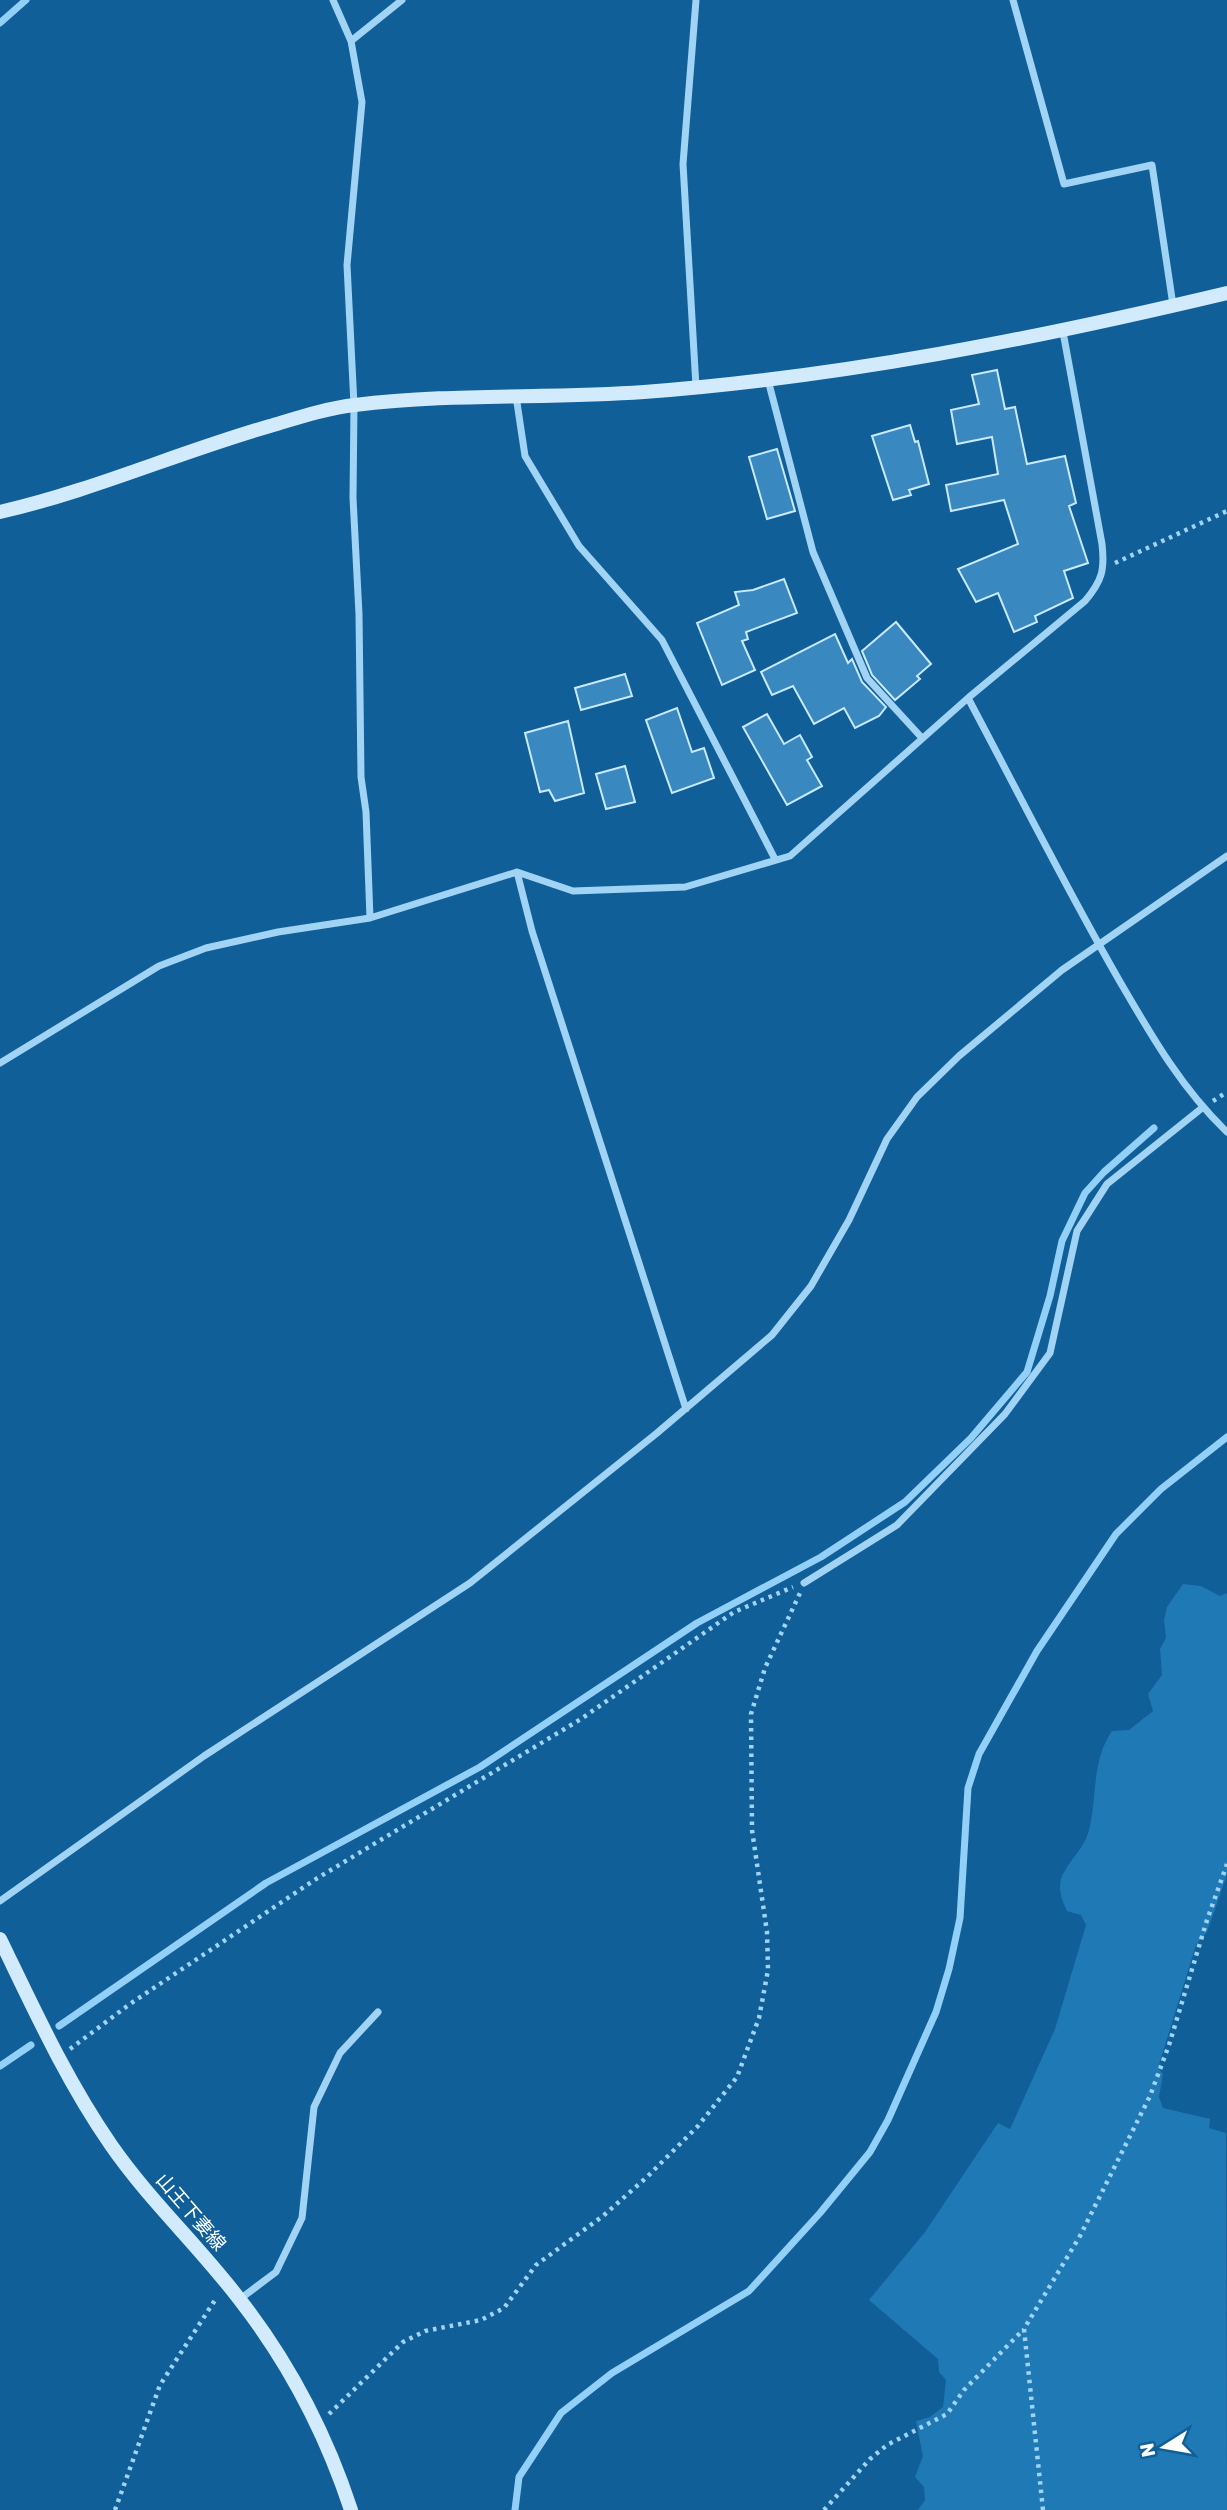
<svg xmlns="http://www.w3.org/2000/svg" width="1227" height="2510" font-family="Rubik,'Noto Sans JP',sans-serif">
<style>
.green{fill:#1f79b5}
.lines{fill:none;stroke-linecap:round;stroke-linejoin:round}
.stream{stroke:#93d0f8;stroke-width:7}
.building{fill:#3989c0;stroke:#c9e9fe;stroke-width:2}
.path{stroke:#a1d3f4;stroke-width:4.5;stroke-dasharray:3.5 5;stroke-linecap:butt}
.street{stroke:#a1d3f4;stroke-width:7}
.secondary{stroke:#d1ebfd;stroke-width:14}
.labels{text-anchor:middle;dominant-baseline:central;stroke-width:5;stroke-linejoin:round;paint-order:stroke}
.street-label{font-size:19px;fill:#fff;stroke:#105f98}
</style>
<rect width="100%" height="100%" fill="#105f98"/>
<path class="green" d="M1183,1584L1201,1586L1220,1596L1227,1593V1875L1207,1932L1196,1945L1158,2068L1163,2074L1159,2097L1163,2108L1210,2119L1209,2128L1226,2133L1227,2510H918L925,2500L924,2487L915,2477L923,2456L916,2421L930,2417L943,2407L946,2380L939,2372L938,2359L869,2300L925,2232L998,2123L1010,2129L1055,2029L1086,1925L1081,1915L1067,1911C1062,1901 1058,1890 1061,1879C1068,1860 1086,1848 1090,1826C1097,1793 1092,1760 1112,1731L1129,1730L1153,1711L1148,1694L1162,1675L1160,1649L1166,1638L1164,1620L1167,1607Z"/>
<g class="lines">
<path class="stream" d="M0,23L26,0
M59,2026L266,1883L480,1767L697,1623L821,1557L905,1502L971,1438L1027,1372L1050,1296L1062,1241L1085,1193L1104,1172L1154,1128
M0,2066L31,2045
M515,2510L519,2477L561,2413L612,2373L749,2291L820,2213L870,2152L888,2120L936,2012L949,1969L960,1918L968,1788L979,1754L1037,1651L1116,1534L1161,1489L1227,1437"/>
</g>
<path class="building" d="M997,370L1005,409L1015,407L1027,464L1065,456L1076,503L1069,506L1088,563L1064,571L1073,598L1035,616L1037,622L1014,632L998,593L976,602L958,569L1018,544L1004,500L951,511L946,485L998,474L992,437L957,444L951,410L979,404L972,375Z
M910,425L915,442L918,441L929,484L909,490L911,495L893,500L872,436Z
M777,449L795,511L767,519L749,457Z
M784,579L797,613L746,632L748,639L742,641L755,670L722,685L697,623L739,605L735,592L753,590Z
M896,622L931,664L917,676L920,679L895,700L872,675L862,651Z
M835,634L848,663L852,659L862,682L886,707L879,716L855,728L844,708L814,724L793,686L772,695L761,672Z
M625,674L632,696L581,710L575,688Z
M677,708L692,752L704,748L714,778L672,793L646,720Z
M767,714L784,744L800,735L812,757L807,760L822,786L787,805L743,727Z
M568,721L584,793L555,801L549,790L540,792L525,733Z
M625,766L635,802L606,809L596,774Z"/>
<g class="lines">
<path class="path" d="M1115,563L1227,511
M1213,1101L1227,1092
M70,2049L130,2004L316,1879L581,1719L734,1612L793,1587
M329,2414L403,2342L425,2331L481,2320L504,2308L536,2265L603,2216L647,2177L698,2126L737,2077L759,2018L768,1970L767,1932L752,1830L751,1714L765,1668L800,1593
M115,2510L160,2385L217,2297
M824,2510L870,2459L887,2445L947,2414L964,2390L1023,2330
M1043,2510L1024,2329L1080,2236L1150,2096L1169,2045L1207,1920L1227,1864"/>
<path class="street" d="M333,0L351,41L362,102L347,265L354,405L353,498L359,614L361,777L366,812L370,918
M1013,0L1064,184L1152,165L1173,305
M351,41L402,0
M768,380L813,552L867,678L922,738
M696,387L683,164L696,0
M516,396L525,456L579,546L662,640L775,859
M968,698C1018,792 1066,888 1119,980C1151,1035 1181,1088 1227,1132
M517,872L532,931L686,1409
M0,1063L159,966L206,948L278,932L370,918L517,872L573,891L685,887L790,856L968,698L1085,601C1102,581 1105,570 1102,544L1063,332
M804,1583L897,1525L1005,1414L1050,1353L1077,1231L1107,1184L1202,1108
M0,1901L204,1756L470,1583L657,1433L772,1335L811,1286L849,1220L887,1139L917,1097L959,1056L1062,970L1227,856
M240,2299L276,2272L302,2218L314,2107L340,2053L378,2012"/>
<path class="secondary" d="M0,512C92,491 179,452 270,426C297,418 327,408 355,405C451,393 548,399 644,392C842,377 1034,339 1227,293
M0,1939C34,2009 66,2080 111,2145C149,2200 199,2246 240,2300C289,2363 326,2434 351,2510"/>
</g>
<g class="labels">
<g class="street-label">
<text transform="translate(191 2212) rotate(49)">山王下妻線</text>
</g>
</g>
<g transform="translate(1164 2447) rotate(259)" stroke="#105f98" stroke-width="5" paint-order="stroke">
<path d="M0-5L12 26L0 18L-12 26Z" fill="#ffffff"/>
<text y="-10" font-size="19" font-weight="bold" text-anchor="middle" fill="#ffffff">N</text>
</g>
</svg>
